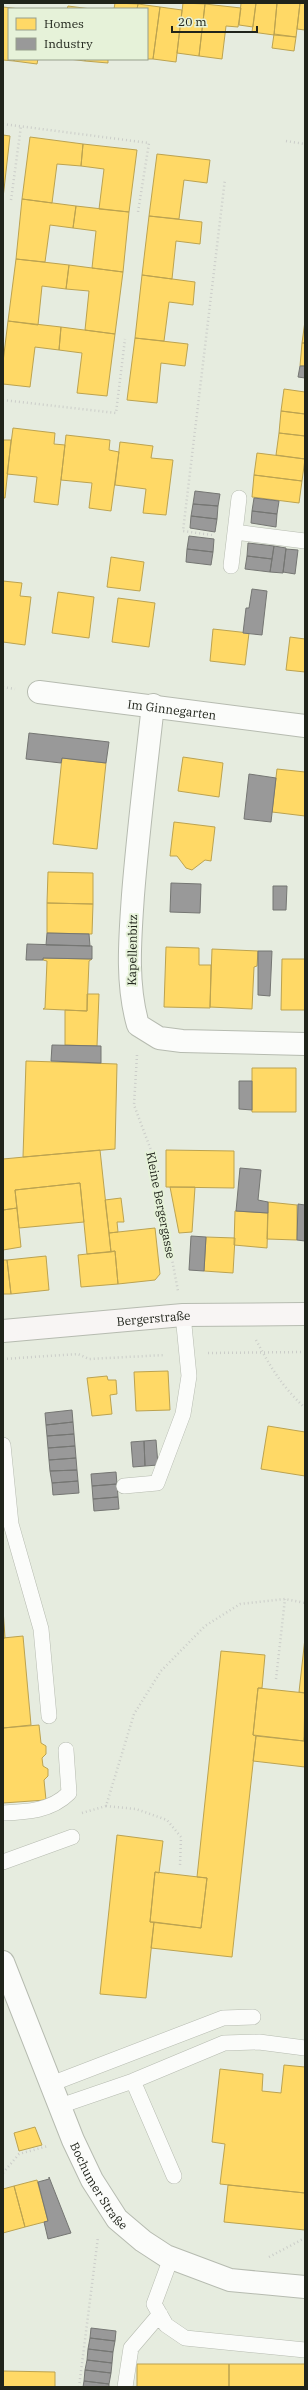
<svg xmlns="http://www.w3.org/2000/svg" width="308" height="2390" font-family="'IBM Plex Serif',serif">
<style>
.homes{fill:#ffd966;stroke:#bca350}
.industry{fill:#999;stroke:#757673}
.lines{fill:none;stroke-linecap:round;stroke-linejoin:round}
.lane-casing{stroke:#b6bbb0;stroke-width:16}
.street-casing{stroke:#b6bbb0;stroke-width:24}
.secondary-casing{stroke:#b6bbb0;stroke-width:24}
.path{stroke:#cbcdc9;stroke-width:2.5;stroke-dasharray:1 3;stroke-linecap:butt}
.lane{stroke:#fbfcfa;stroke-width:15}
.street{stroke:#fbfcfa;stroke-width:22}
.secondary{stroke:#f8f5f4;stroke-width:22}
.labels{text-anchor:middle;dominant-baseline:central;stroke-width:4;stroke-linejoin:round;paint-order:stroke}
.street-label{font-size:12px;fill:#20241b;stroke:#e6f2d9}
</style>
<rect width="100%" height="100%" fill="#e6ecdf"/>
<path class="homes" d="M115,3L138,4L137,9H114Z
M183,3L205,4L199,56L177,53Z
M241,3H256L253,27L239,25Z
M256,3H277L274,35L252,32Z
M277,3H300L296,37L274,35Z
M300,3H305V30L297,29Z
M138,4L160,7L153,59H147V9H137Z
M205,4L241,8L238,27L226,26L222,59L199,56Z
M68,6L91,9H67Z
M3,7L20,9H9V59H14V61L3,60Z
M160,7L182,10L176,62L153,59Z
M274,34L296,37L294,51L272,48Z
M14,59H38L37,64L14,61Z
M69,59H85V61Z
M85,59H108V63L85,61Z
M3,135L10,136L3,198Z
M30,137L83,144L81,166L57,164L52,203L22,199Z
M83,144L137,150L129,212L99,209L104,169L81,166Z
M157,154L210,160L207,183L184,180L179,219L149,216Z
M22,199L76,206L73,228L50,225L45,262L16,259Z
M76,206L129,212L123,272L92,268L96,231L73,228Z
M149,216L202,222L200,244L176,241L172,279L142,275Z
M16,259L69,265L66,289L42,286L38,325L8,321Z
M69,265L123,272L115,334L85,330L89,291L66,289Z
M142,275L195,282L193,305L169,302L164,341L135,338Z
M8,321L61,327L59,350L35,347L30,387L3,384V362Z
M305,321V343H302Z
M61,327L115,334L107,396L77,393L82,353L59,350Z
M135,338L188,344L185,366L161,363L157,403L127,400Z
M302,343H305V366H300Z
M284,389L305,392V414L281,411Z
M281,411L305,414V436L279,433Z
M13,428L55,433L54,444L65,445L58,505L34,502L37,477L7,474Z
M279,433L305,436V459L276,455Z
M66,435L110,440L109,450L119,452L111,511L89,508L92,483L61,480Z
M3,440H11L5,498H3Z
M120,442L153,446L151,458L173,460L166,515L143,513L146,489L115,485Z
M257,453L305,459L302,481L254,475Z
M254,475L302,481L299,503L252,497Z
M111,557L144,562L140,591L107,587Z
M3,581L22,583L20,596L31,597L25,645L3,642Z
M58,592L94,597L89,638L52,633Z
M118,598L155,603L149,647L112,642Z
M213,629L249,633L245,665L210,661Z
M290,637L305,639V672L286,670Z
M183,757L223,763L219,797L178,791Z
M62,758L106,763L97,849L53,844Z
M277,769L305,772V816L272,812Z
M174,822L215,827L211,861L205,860L192,870L186,868L177,856H170Z
M48,872L93,873V904L47,903Z
M47,903L93,904L92,934L47,933Z
M166,947L199,948V965H211L210,1008L164,1007Z
M212,949L258,951L257,966L254,967L252,1009L210,1007Z
M43,958L92,959L89,961L87,1011L43,1009L45,1008L47,961L43,960Z
M282,959H305V1010H281Z
M87,994H99L97,1046L65,1045V1010L87,1011Z
M26,1061L117,1064L115,1149L23,1157Z
M252,1068H296V1112H252Z
M100,1150L111,1252L87,1254L80,1183L15,1190L17,1208L3,1210V1159Z
M166,1150L234,1151V1188L166,1187Z
M80,1183L84,1222L19,1228L15,1190Z
M170,1187H195L192,1232L179,1233Z
M121,1198L124,1222H117L118,1232L109,1233L105,1200Z
M268,1202L297,1205V1240L267,1239Z
M17,1208L21,1247L3,1250V1210Z
M235,1211L268,1213L267,1248L234,1245Z
M155,1228L160,1274L155,1280L118,1284L115,1251L111,1252L109,1233Z
M206,1237L235,1238L233,1273L204,1271Z
M115,1251L118,1284L81,1287L78,1255Z
M46,1256L49,1290L11,1294L7,1260Z
M3,1260H7L11,1294H3Z
M168,1371L170,1410L136,1411L134,1372Z
M107,1376L108,1380H116L117,1394L110,1395L112,1414L92,1416L87,1378Z
M268,1426L305,1432V1476L261,1469Z
M3,1609L5,1638H3Z
M23,1636L31,1725L3,1728V1638Z
M305,1638V1693L299,1692Z
M221,1651L265,1655L262,1688H258L253,1735L256,1736L232,1957L151,1948L154,1922L201,1928L207,1878L197,1877Z
M258,1688L305,1693L304,1741L253,1735Z
M39,1725L41,1743L46,1746V1754L42,1758L43,1766L48,1769V1776L44,1780L46,1800L3,1803V1728Z
M305,1732V1767L253,1761L256,1736L304,1741Z
M117,1835L163,1841L159,1873L155,1872L150,1922H154L146,1998L100,1994Z
M155,1872L207,1878L201,1928L150,1922Z
M284,2065L305,2067V2193L220,2184L225,2144L212,2142L220,2069L263,2074L262,2091L281,2093Z
M35,2127L42,2145L19,2151L14,2133Z
M37,2180L48,2221L25,2227L14,2186Z
M228,2185L305,2193V2230L224,2222Z
M14,2186L25,2227L3,2233V2189Z
M137,2364H229V2387H137Z
M229,2364H305V2387H229Z
M3,2371L55,2372V2387H3Z"/>
<path class="industry" d="M300,366H305V378L298,377Z
M195,491L220,494L218,506L193,504Z
M254,498L279,501L277,514L252,511Z
M193,504L218,506L217,519L191,516Z
M252,511L277,514L276,527L251,523Z
M191,516L217,519L215,532L190,528Z
M189,536L214,539L213,552L187,549Z
M248,543L274,546L272,559L247,556Z
M274,546L286,548L283,573L270,572Z
M187,549L213,552L211,565L186,562Z
M286,549L298,550L295,574L283,572Z
M247,556L272,559L270,572L245,569Z
M252,589L267,591L262,635L243,633L246,608H249Z
M29,733L109,742L106,763L62,758L61,763L26,759Z
M249,774L276,778L271,822L244,819Z
M171,883L201,884L200,913L170,912Z
M273,886H287L286,910H273Z
M47,933L89,934L90,946L46,945Z
M27,944L92,946V959L43,958V960H26Z
M258,951H272L270,996L258,995Z
M52,1045L101,1046V1063L51,1061Z
M239,1081H252V1110L239,1109Z
M240,1168L261,1170L258,1200L268,1202V1213L236,1211Z
M298,1204L305,1205V1241L297,1240Z
M191,1236L206,1237L204,1271L189,1270Z
M72,1410L73,1422L46,1425L45,1413Z
M73,1422L74,1434L47,1436L46,1425Z
M74,1434L75,1446L48,1448L47,1436Z
M156,1440L158,1465L145,1466L144,1441Z
M144,1441L145,1466L133,1467L131,1442Z
M75,1446L76,1458L49,1460L48,1448Z
M76,1458L77,1470L50,1471L49,1460Z
M77,1470L78,1481L52,1483L50,1471Z
M116,1472L117,1484L92,1486L91,1474Z
M78,1481L79,1493L53,1495L52,1483Z
M117,1484L118,1497L93,1499L92,1486Z
M118,1497L119,1509L94,1511L93,1499Z
M49,2177L71,2233L48,2239L44,2222L48,2221L38,2182L49,2179Z
M91,2328L116,2331L115,2341L90,2338Z
M90,2338L115,2341L113,2352L88,2349Z
M88,2349L113,2352L112,2363L87,2360Z
M87,2360L112,2363L111,2373L85,2370Z
M85,2370L111,2373L109,2384L84,2381Z
M84,2381L109,2384V2387H83Z"/>
<g class="lines">
<defs>
<path id="lane" d="M235,532L305,541
M231,566L239,498
M3,1445L11,1524L41,1629L49,1716
M124,1486L157,1483L183,1414L189,1376L183,1315
M3,1813C27,1812 51,1811 69,1793L66,1750
M3,1862L72,1837
M133,2081L224,2043L259,2042L305,2048
M51,2084L223,2018L253,2017
M60,2106L133,2081L174,2176
M171,2258L154,2304L166,2325L185,2338L305,2350
M125,2387L131,2348L160,2314"/>
<g id="street">
<path id="s1" d="M39,692L305,726"/>
<path d="M153,705C146,768 138,832 133,895C130,939 126,983 138,1025L159,1038L182,1041L305,1044"/>
<path id="s2" d="M3,1962L73,2140L92,2180L117,2219L143,2241L166,2256L230,2280L305,2287"/>
</g>
<g id="secondary">
<path id="s3" d="M3,1331L183,1315L305,1314"/>
</g>
</defs>
<use href="#lane" class="lane-casing"/>
<use href="#street" class="street-casing"/>
<use href="#secondary" class="secondary-casing"/>
<path class="path" d="M3,124L149,143L138,212
M286,141L305,144
M11,200L21,126
M3,400L116,413L125,339
M212,535L183,531L225,179
M3,687L15,689
M137,1055L134,1105L152,1153L178,1291
M256,1340C271,1368 281,1385 305,1408
M208,1353L305,1352
M3,1359L78,1354L89,1359L165,1355
M276,1679L285,1599
M106,1806L136,1809L167,1820L181,1837L180,1865
M82,1813L106,1806L134,1714L161,1671L205,1626L240,1604L285,1599L305,1603
M3,2173L19,2154L48,2146
M269,2257L305,2238
M79,2387L98,2237"/>
<use href="#lane" class="lane"/>
<use href="#street" class="street"/>
<use href="#secondary" class="secondary"/>
</g>
<g class="labels">
<g class="street-label">
<text stroke="none"><textPath href="#s1" startOffset="134">Im Ginnegarten</textPath></text>
<text transform="translate(132 950) rotate(-89)">Kapellenbitz</text>
<text transform="translate(161 1205) rotate(79)">Kleine Bergergasse</text>
<text stroke="none"><textPath href="#s3" startOffset="151">Bergerstraße</textPath></text>
<text stroke="none"><textPath href="#s2" startOffset="244">Bochumer Straße</textPath></text>
</g>
</g>
<rect width="308" height="2390" fill="none" stroke="#20241b" stroke-width="8"/>
<rect x="8" y="8" width="140" height="52" fill="#e6f2d9" stroke="#97a08d"/>
<rect x="16" y="18" width="20" height="12" fill="#ffd966" stroke="#97a08d"/>
<text x="44" y="28" font-size="12" fill="#20241b">Homes</text>
<rect x="16" y="38" width="20" height="12" fill="#999999" stroke="#97a08d"/>
<text x="44" y="48" font-size="12" fill="#20241b">Industry</text>
<path d="M172 26v6h85v-6" fill="none" stroke="#20241b" stroke-width="2"/>
<text x="178" y="26" font-size="12" fill="#20241b" stroke="#e6f2d9" stroke-width="3" paint-order="stroke">20 m</text>
</svg>
